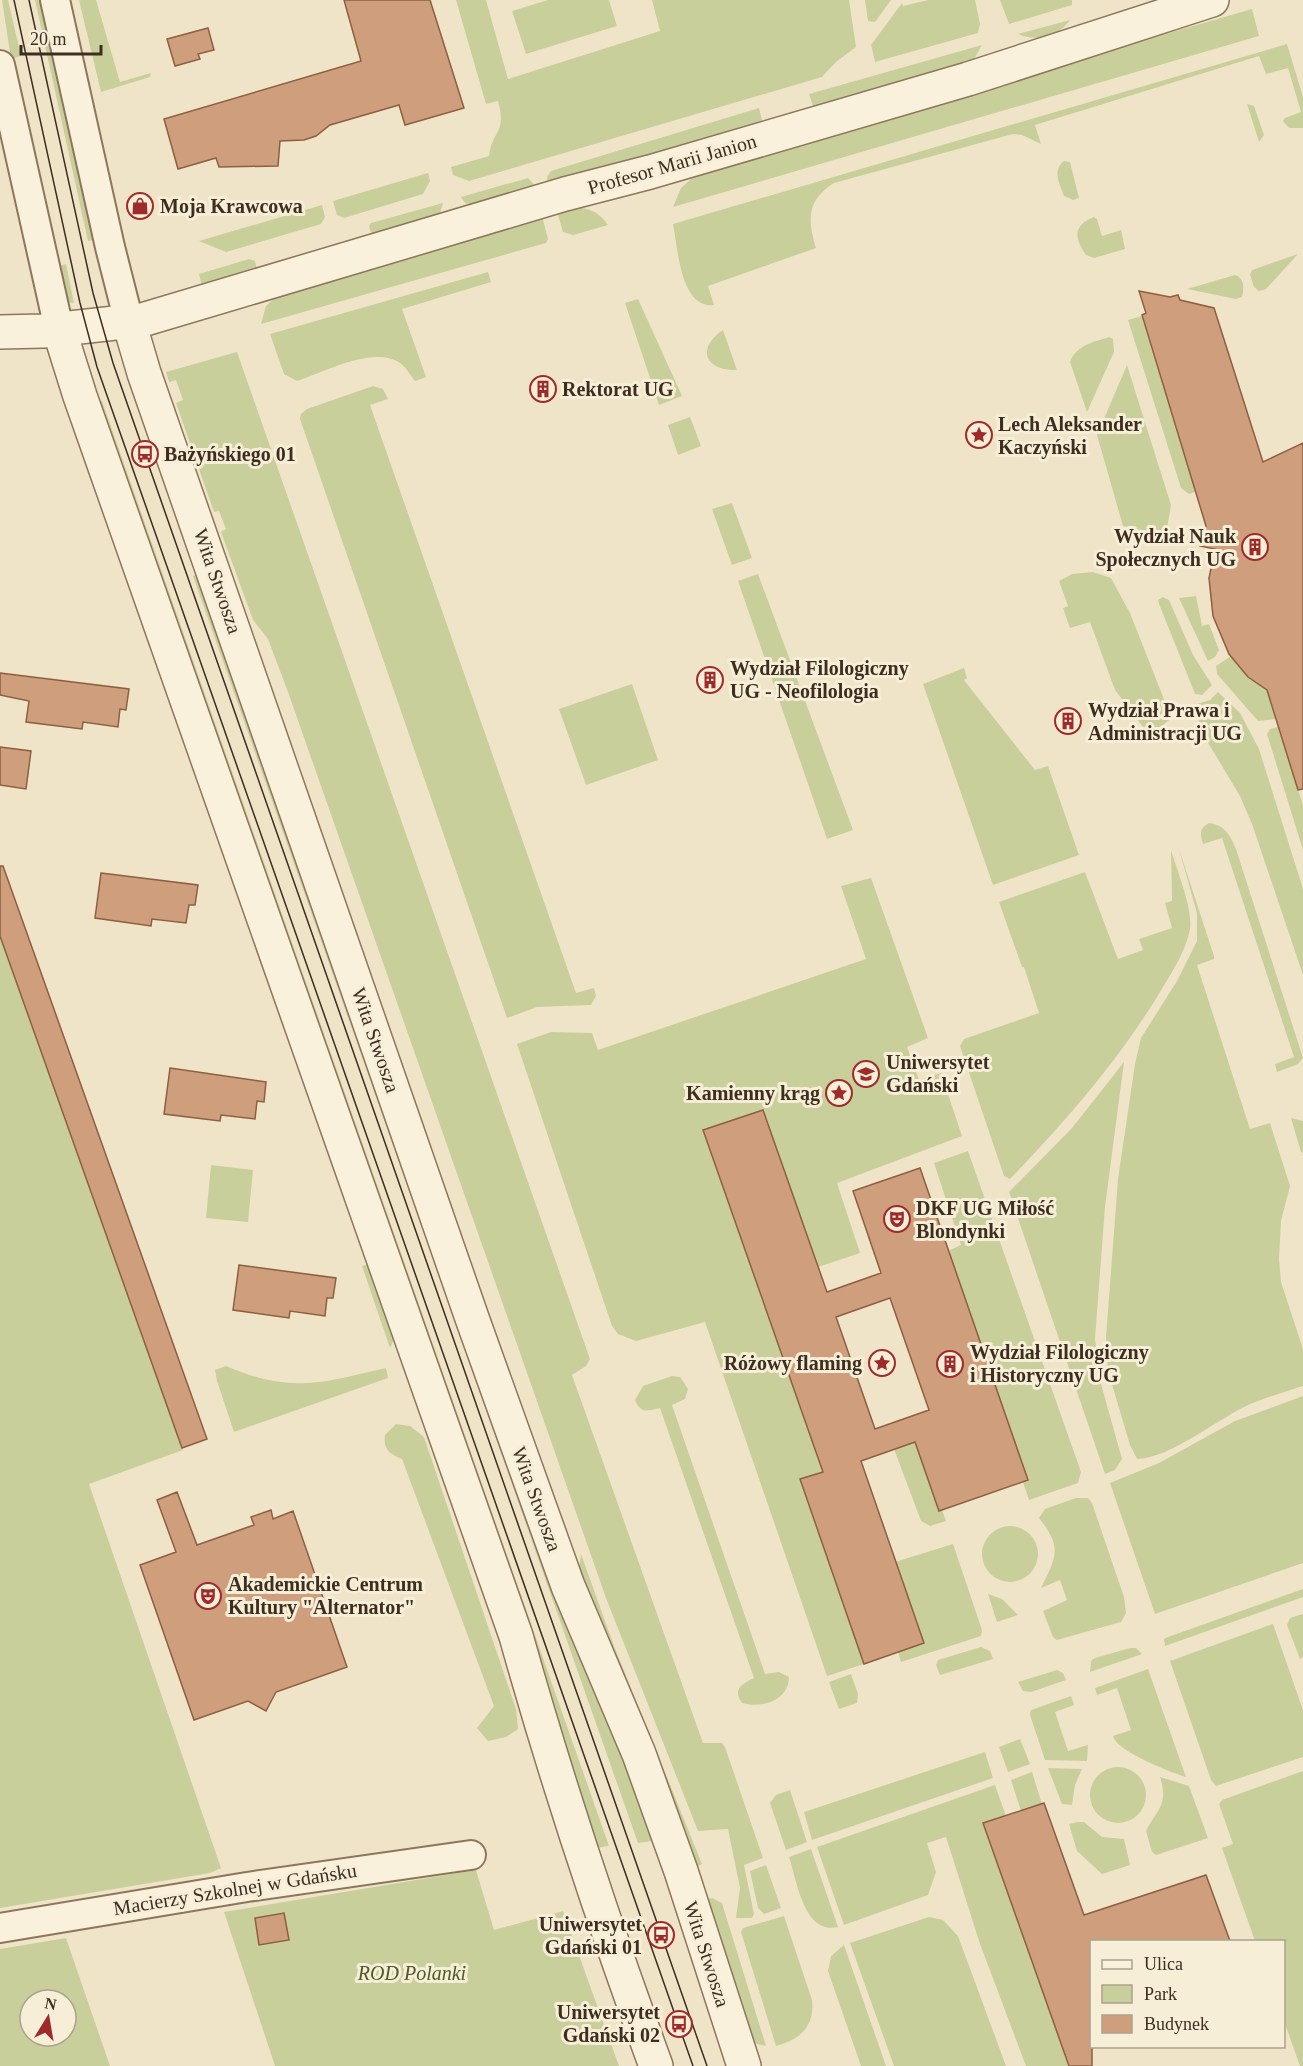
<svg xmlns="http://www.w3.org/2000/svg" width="1303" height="2066" font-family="'Times New Roman',serif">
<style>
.green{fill:#c9cf9b;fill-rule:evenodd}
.building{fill:#cf9f7d;stroke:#8d5f41;stroke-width:1.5;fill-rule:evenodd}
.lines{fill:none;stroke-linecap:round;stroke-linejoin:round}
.minor-casing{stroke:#8d765c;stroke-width:32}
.tertiary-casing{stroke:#8d765c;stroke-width:36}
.minor{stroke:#faf1dc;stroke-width:28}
.tertiary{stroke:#faf1dc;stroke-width:33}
.tram{stroke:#3d2e20;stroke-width:1.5}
.labels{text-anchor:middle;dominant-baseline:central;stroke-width:6;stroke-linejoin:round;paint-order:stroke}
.street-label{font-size:20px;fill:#3d2e20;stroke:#f7eed8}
.poi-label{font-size:20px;font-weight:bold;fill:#3d2e20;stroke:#f7eed8;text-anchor:start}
.park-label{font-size:20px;font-style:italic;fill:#4d5a26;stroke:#f7eed8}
</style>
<rect width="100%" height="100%" fill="#f0e4c8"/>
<path class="green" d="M2,0H8L21,56L11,59Z
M35,0H42L95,240L88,241Z
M79,0H96L120,82L151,73L150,77L101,92Z
M456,0H486L508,79L660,31L652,0H849L856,47L836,62L822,77L469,181L453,175L451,167L489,156C492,130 507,134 498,101L486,104Z
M548,0H609L617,26L526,54L512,11Z
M865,0H891L875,22L868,21Z
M928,0H975L980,24L978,33L875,62L871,45L902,3L903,6Z
M1000,0H1072V5L1009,24Z
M1252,9L1259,36L673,207L681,188L703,168Z
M1070,20C1058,37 1037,42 1018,34Z
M1287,44L1303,97V128H1289L1283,121L1285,118L1301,112L1288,68L1266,74L1259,56L1035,125L1041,144L1022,135L1013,134L834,183C807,200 807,219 816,248L708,286L714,305C680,309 678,248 673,224Z
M982,45L973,61L814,109L809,94Z
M1247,104L1254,106L1264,135L1259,142Z
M759,108L763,124L548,182L547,177L551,171Z
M1064,161L1070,162L1079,198L1073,200L1064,196C1059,182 1052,171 1064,161Z
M428,173L430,181L423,194L344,218L337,215L333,201Z
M528,178L535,186L476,206L465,203L461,197Z
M443,203L439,217L373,240L369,226L371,223Z
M322,205L325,217L321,224L226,252L199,241Z
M574,207C589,208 599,212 608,225L573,235L563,232L557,211Z
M542,216L548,239L546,243L261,324L266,306L280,293Z
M1094,217L1097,219L1102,236L1121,230L1125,249L1094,258L1086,255C1074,238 1073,225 1094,217Z
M1298,254L1266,289L1259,291L1254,287L1250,275L1252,270Z
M249,259L255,261L258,274L203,291L199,274Z
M66,264L74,303L66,302L56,267Z
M488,272L491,282L402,309L426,377L415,381C410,375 406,367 400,363C374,345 324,372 297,381L284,374L270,334Z
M1235,275C1245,278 1244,289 1242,297L1236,299L1187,289Z
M638,299L682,396L659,405L625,303Z
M1142,316L1193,478L1195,492L1189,494L1181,488L1128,320Z
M723,330L737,370C706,371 695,349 723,330Z
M1109,337L1113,339L1114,352L1087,412L1070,362C1076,345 1094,342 1109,337Z
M237,352L590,1359L586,1366L572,1375L703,1743H722L725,1747L763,1858L744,1865L754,1914L752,1918H736L740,1888L728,1829L698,1831L606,1598L288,692L268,639L253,620L221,532L226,529L219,511L214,512L176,403L183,400L176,380L169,382L166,372Z
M1127,365L1171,505L1166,535L1123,526L1097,435Z
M373,386L383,389L388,399L370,405L576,993L594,988L596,996L591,1005L537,1007L507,1018L300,419L301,414L307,409Z
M102,401L609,1846L596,1848L96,403Z
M690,417L701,446L678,455L668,425Z
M732,503L752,558L732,565L712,509Z
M1093,572L1111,578L1130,613L1169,712V720L1162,726L1146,731L1115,690L1090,622L1070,628L1063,608L1068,606L1059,581L1072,574Z
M201,573L622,1748L670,1881L666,1882L652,1841L638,1843L193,576Z
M758,574L853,830L827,839L738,581Z
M1196,596L1202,626L1209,624L1219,650L1215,657L1208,661L1179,598Z
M1163,597L1169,600L1193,655L1212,685L1202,695L1195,694L1159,604L1158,600Z
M1231,656L1248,677L1287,703L1273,709L1276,719L1258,721L1217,674L1216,666Z
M964,668L967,678L964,680L1035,770L1048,766L1079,855L993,885L923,684Z
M632,684L658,760L586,785L559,709Z
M1218,692L1240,713L1259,749L1303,889V975L1252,824L1240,796L1204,736L1194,705L1210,700Z
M1278,727L1303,805V850L1267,734L1270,729Z
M1209,823C1225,825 1230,835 1236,849L1303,1058L1298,1064L1277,1072L1275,1064L1294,1057L1222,838L1203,844C1200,833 1199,829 1209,823Z
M1178,846L1214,956V959L1197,965L1250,1129L1270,1123L1290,1186L1281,1221L1279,1259L1281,1282L1303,1349V1386C1284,1392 1264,1398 1246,1406C1215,1421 1170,1458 1137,1459L1130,1445L1108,1371L1106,1337L1118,1179L1135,1064L1141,1038L1177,981L1197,941V913Z
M1171,850C1177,871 1193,908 1190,929C1186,950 1174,969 1163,987C1121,1058 1067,1120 1010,1179L1004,1176L960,1046L964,1039L1039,1013L1024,967H1022L999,902L1085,872L1118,959L1143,950L1139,939L1172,928L1165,903L1172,901Z
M871,878L928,1038L907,1047L919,1080L941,1073L962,1136L837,1183L860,1253L818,1267L703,1131L823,1472L800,1480L864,1664L827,1676L705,1322L636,1341L618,1334L612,1326L517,1044L551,1032L592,1033L598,1050L866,959L841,886Z
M0,936L183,1450L89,1484L221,1868L210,1873L0,1908Z
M1124,1062L1105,1207L1095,1339L1101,1384L1122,1459L1115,1470L1105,1474L1009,1192L1072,1128Z
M1291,1118L1303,1121V1153L1301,1152Z
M968,1151L1081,1472L1078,1483L1029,1500L1023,1482L1028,1480L948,1251L961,1245L934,1163Z
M211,1165L253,1170L248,1222L206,1218Z
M370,1264L394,1339L390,1348L362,1266Z
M226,1366C291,1394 320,1383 386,1368L388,1378L234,1432L217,1381L215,1370Z
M672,1376L680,1377L688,1389L685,1399L672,1405L765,1674L779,1672L789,1677C789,1700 762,1709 742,1703C732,1689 742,1684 754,1678L660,1408C647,1411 641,1414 635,1400L643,1386Z
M1303,1396V1563L1155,1614L1110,1483L1159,1463L1235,1421Z
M396,1424L410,1426L424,1437L516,1709L518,1729L506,1737L488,1741L477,1728L494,1706L402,1459C389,1453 383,1450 385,1435Z
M915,1442L939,1511L942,1510L946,1521L930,1526L921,1521L894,1449Z
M1076,1498H1088L1092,1503L1124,1597L1126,1613L1121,1622L1057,1640L1053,1637L1043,1611L1067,1600L1060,1580L1041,1588C1056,1557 1063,1548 1039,1518L1045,1509Z
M982 1554a28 28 0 1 1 56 0a28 28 0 1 1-56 0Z
M953,1544L982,1630L981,1636L901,1662L898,1652L924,1643L895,1562Z
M581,1554L614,1646L702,1864L692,1869L578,1575Z
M1303,1589V1597L1165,1646L1164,1639L1168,1637Z
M988,1594L1002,1599L1018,1615L997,1622Z
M1303,1614V1657L1300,1659L1287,1625L1290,1618Z
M1273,1624L1303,1710V1757L1216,1786L1211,1780L1170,1661Z
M981,1647L990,1651L993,1659L940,1675L936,1665L938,1660Z
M1130,1648H1136L1142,1654L1090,1672L1091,1661L1095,1658Z
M1148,1669L1186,1777C1170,1772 1116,1751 1113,1736L1131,1730L1117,1688L1097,1695L1095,1688Z
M1057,1670L1063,1673L1066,1680L1031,1692L1023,1691L1018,1682Z
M851,1674L858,1694L857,1703L839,1709L829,1682Z
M1071,1696L1074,1705L1055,1712L1068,1751L1088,1745L1087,1761L1045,1760L1030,1715L1031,1710Z
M1020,1739L1030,1764L1008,1772L999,1747Z
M985,1752L993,1778L812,1840L804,1812Z
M1090 1795a28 28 0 1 1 56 0a28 28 0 1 1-56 0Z
M1048,1768L1082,1769L1075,1785L1072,1805L1062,1804Z
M1303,1771V2066H1300L1284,2021V1942L1255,1941L1222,1848L1233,1844L1219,1804L1222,1800Z
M1032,1772L1042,1804L1021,1811L1011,1780Z
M1160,1777L1189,1786L1208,1838L1156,1855L1152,1852L1146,1831C1157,1809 1169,1805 1160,1777Z
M995,1785L1006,1816L983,1824L1069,2066H1026L980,1944L946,1837L927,1843L936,1872L928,1895L844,1925L817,1847Z
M790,1790L807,1842L786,1850L770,1803L776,1795Z
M1078,1822H1084L1102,1837L1124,1839L1130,1865L1102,1874L1077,1851L1069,1824Z
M811,1849L838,1927C804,1935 797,1881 789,1857Z
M766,1865L781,1908L764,1914L758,1908L750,1871Z
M476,1870L494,1930L563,1911L619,2066H275L224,1912Z
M712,1898L722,1903L766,2046L757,2044L750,2038L703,1900Z
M784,1916L812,2000C815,2026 800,2040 776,2046L741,1932L743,1928Z
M929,1917L943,1920L958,1936L1006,2066H894L850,1943Z
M66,1938L110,2066H0V1949ZM30,2000H66V2036H30Z
M844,1945L886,2066H861L828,1971L831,1956Z"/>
<path class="building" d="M344,0H430L464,108L405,125L399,105L330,125L316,136L304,140L280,141L278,166L219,167L216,158L178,169L164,119L361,61Z
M208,28L214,50L198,54L200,59L175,66L167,39Z
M1139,291L1170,297L1178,295L1180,300L1214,308L1263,462L1303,443V789L1298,790L1267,690L1248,677L1229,654L1213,616L1209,578L1215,549L1200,546L1206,526L1142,315L1146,313Z
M0,673L129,689L126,710L120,709L118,727L83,722L82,729L26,722L29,701L0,695Z
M0,747L31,751L26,789L0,785Z
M0,866H3L207,1439L182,1448L0,936Z
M101,873L198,885L195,905H189L186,923L152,919L151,926L95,918Z
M170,1068L266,1082L264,1102L257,1101L255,1119L221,1115L220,1121L164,1114Z
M763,1110L827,1292L881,1273L853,1191L920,1168L1028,1480L939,1511L915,1442L861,1461L924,1643L864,1664L800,1479L823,1472L703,1130ZM890,1298L929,1410L875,1429L836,1317Z
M239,1265L336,1278L333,1298H327L325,1316L290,1311L289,1318L233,1310Z
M177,1492L197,1545L254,1525L251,1517L271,1510L273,1519L293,1511L347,1667L276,1692L266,1711L248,1701L194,1720L140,1565L176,1552L157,1500Z
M1044,1803L1084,1915L1206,1875L1230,1941H1092V2066H1069L983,1823Z
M284,1913L289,1940L259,1945L255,1918Z"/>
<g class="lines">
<defs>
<path id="minor" d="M55,0L110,247L129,322
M0,65L59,329
M0,1928L247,1887L471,1855"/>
<path id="tertiary" d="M129,322L144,373L472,1318L568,1586L639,1754L681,1871L744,2066
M59,329L80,396L516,1636C557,1782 604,1924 656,2066
M0,332L43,331L142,320L565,194L650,172L968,79L1212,0"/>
</defs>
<use href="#minor" class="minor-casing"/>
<use href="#tertiary" class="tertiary-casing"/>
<use href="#minor" class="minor"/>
<use href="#tertiary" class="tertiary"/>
<path class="tram" d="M14,0L80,303L97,367L693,2066
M29,0L93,293L113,363L707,2066"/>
</g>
<defs>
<symbol id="shop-ring" viewBox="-11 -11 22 22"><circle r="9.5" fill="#f7eed8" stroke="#9e2a2b" stroke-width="1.5"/><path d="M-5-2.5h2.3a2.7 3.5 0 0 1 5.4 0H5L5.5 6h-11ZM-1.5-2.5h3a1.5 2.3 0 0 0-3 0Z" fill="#9e2a2b"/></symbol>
<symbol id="building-ring" viewBox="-11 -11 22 22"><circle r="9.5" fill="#f7eed8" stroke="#9e2a2b" stroke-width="1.5"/><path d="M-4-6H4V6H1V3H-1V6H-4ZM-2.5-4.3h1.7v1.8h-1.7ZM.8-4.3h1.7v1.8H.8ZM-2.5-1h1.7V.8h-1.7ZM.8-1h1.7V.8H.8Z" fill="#9e2a2b"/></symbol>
<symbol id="sight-ring" viewBox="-11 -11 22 22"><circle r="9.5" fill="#f7eed8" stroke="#9e2a2b" stroke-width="1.5"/><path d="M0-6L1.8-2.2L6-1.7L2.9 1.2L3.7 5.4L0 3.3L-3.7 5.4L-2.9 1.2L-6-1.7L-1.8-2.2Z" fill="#9e2a2b"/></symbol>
<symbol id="bus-ring" viewBox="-11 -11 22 22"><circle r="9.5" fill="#f7eed8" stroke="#9e2a2b" stroke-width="1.5"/><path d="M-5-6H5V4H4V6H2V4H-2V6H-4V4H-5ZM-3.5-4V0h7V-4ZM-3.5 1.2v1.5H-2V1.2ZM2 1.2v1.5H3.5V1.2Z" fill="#9e2a2b"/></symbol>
<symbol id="university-ring" viewBox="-11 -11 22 22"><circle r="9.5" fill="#f7eed8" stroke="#9e2a2b" stroke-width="1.5"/><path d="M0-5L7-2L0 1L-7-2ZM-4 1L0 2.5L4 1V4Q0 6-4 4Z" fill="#9e2a2b"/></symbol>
<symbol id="theatre-ring" viewBox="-11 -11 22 22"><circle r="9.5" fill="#f7eed8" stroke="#9e2a2b" stroke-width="1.5"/><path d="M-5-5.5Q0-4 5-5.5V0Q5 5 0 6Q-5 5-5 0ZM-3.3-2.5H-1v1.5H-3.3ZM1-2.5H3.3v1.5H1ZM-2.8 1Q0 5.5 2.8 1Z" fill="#9e2a2b"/></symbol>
</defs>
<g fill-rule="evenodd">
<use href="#shop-ring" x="125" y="191" width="30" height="30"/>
<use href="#building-ring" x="528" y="374" width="30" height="30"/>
<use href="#sight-ring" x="964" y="420" width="30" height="30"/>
<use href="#bus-ring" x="130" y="439" width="30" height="30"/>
<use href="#building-ring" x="1240" y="532" width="30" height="30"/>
<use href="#building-ring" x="695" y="665" width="30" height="30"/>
<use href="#building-ring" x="1053" y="706" width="30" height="30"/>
<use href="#university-ring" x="851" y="1059" width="30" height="30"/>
<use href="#sight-ring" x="824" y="1078" width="30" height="30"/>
<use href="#theatre-ring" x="882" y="1204" width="30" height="30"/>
<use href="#sight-ring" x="867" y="1348" width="30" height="30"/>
<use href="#building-ring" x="935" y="1349" width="30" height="30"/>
<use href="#theatre-ring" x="193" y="1581" width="30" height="30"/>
<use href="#bus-ring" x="646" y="1920" width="30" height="30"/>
<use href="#bus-ring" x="664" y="2009" width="30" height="30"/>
</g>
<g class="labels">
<g class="street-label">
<text transform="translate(672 164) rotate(-16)">Profesor Marii Janion</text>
<text transform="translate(218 581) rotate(71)">Wita Stwosza</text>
<text transform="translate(376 1040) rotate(71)">Wita Stwosza</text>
<text transform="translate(537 1499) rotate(70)">Wita Stwosza</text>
<text transform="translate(235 1889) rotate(-9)">Macierzy Szkolnej w Gdańsku</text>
<text transform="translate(707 1954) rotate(72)">Wita Stwosza</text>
</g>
<g class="poi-label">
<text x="160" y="206">Moja Krawcowa</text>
<text x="562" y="389">Rektorat UG</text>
<text x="998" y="424">Lech Aleksander<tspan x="998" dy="23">Kaczyński</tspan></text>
<text x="164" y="454">Bażyńskiego 01</text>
<text x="1236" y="536" text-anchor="end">Wydział Nauk<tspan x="1236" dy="23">Społecznych UG</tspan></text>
<text x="730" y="668">Wydział Filologiczny<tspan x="730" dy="23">UG - Neofilologia</tspan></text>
<text x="1088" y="710">Wydział Prawa i<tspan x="1088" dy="23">Administracji UG</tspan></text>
<text x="886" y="1062">Uniwersytet<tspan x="886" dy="23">Gdański</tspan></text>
<text x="820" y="1093" text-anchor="end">Kamienny krąg</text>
<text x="916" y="1208">DKF UG Miłość<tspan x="916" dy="23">Blondynki</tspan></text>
<text x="970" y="1352">Wydział Filologiczny<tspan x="970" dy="23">i Historyczny UG</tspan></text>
<text x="862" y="1363" text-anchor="end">Różowy flaming</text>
<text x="228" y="1584">Akademickie Centrum<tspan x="228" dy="23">Kultury "Alternator"</tspan></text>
<text x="642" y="1924" text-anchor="end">Uniwersytet<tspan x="642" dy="23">Gdański 01</tspan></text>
<text x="660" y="2012" text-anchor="end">Uniwersytet<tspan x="660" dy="23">Gdański 02</tspan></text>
</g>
<g class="park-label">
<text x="412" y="1973">ROD Polanki</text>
</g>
</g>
<rect x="1090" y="1940" width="195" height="108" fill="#f7eed8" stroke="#ada18e" stroke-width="1.5"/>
<rect x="1102" y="1960" width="30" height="9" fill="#faf1dc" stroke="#ada18e" stroke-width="1.5"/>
<text x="1144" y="1970" font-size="18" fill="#3d2e20">Ulica</text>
<rect x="1102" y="1985" width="30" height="18" fill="#c9cf9b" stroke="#ada18e" stroke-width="1.5"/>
<text x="1144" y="2000" font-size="18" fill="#3d2e20">Park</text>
<rect x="1102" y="2015" width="30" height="18" fill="#cf9f7d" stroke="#ada18e" stroke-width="1.5"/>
<text x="1144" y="2030" font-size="18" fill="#3d2e20">Budynek</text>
<g transform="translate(48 2018) rotate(11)"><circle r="28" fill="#f7eed8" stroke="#ada18e" stroke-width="1.5"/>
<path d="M0-4.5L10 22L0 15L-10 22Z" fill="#9e2a2b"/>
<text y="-9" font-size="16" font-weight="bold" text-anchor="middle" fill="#3d2e20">N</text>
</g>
<path d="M21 45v9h80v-9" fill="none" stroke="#3d2e20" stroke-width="3"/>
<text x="30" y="45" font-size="18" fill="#3d2e20" stroke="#f7eed8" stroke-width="4.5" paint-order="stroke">20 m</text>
</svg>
